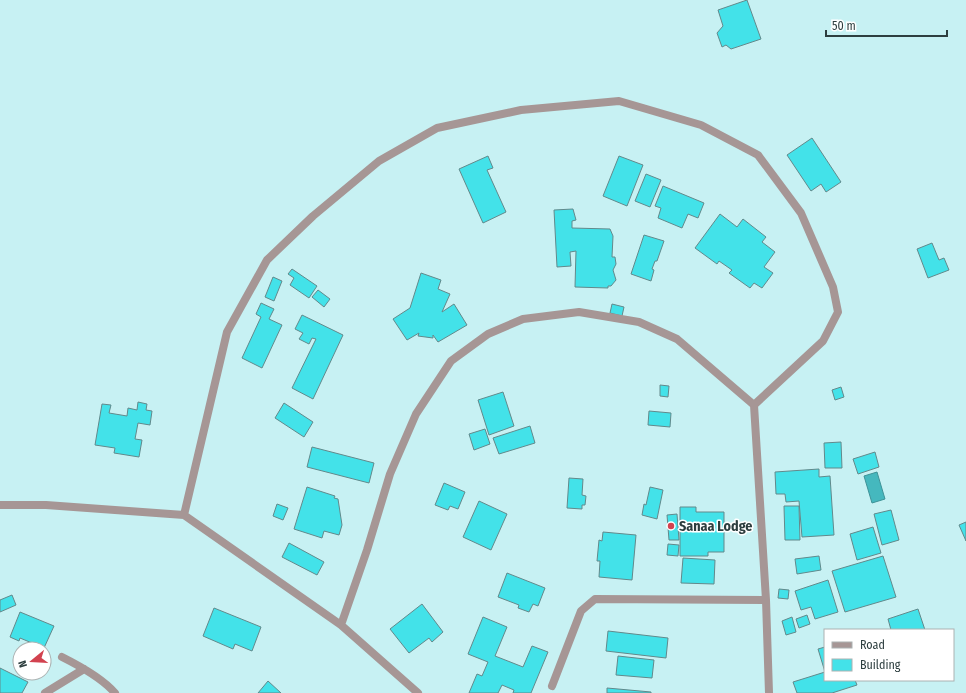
<svg xmlns="http://www.w3.org/2000/svg" width="966" height="693" font-family="'Fira Sans Condensed',sans-serif">
<style>
.water{fill:#45b8be;stroke:#3e9398}
.building{fill:#43e2e9;stroke:#62898b}
.lines{fill:none;stroke-linecap:round;stroke-linejoin:round}
.minor{stroke:#a69695;stroke-width:8}
.poi-dot{fill:#d2424f;stroke:#fff;stroke-width:1.5}
.labels{text-anchor:middle;dominant-baseline:central;stroke-width:3;stroke-linejoin:round;paint-order:stroke}
.poi-label{font-size:14px;font-weight:bold;fill:#2d3e3f;stroke:#fff;text-anchor:start}
</style>
<rect width="100%" height="100%" fill="#c7f1f3"/>
<path class="water" d="M877,472L885,499L872,503L864,476Z"/>
<path class="building" d="M747,0L761,39L731,49L726,45L722,47L717,33L723,26L718,10Z
M812,138L841,182L826,192L821,184L811,191L787,155Z
M488,156L493,168L487,170L506,212L483,223L459,169Z
M619,156L643,165L627,206L603,196Z
M646,174L661,180L650,207L635,201Z
M663,186L704,203L698,218L688,214L682,228L658,218L661,208L655,206Z
M573,209L576,220L572,221V228L610,229L613,236L612,257H615L616,264L613,270L616,280L611,286H608V288L575,287L576,251L570,252L571,266L557,267L554,210Z
M720,214L737,227L743,219L766,237L762,242L775,252L764,267L773,273L762,288L754,283L750,288L729,273L732,270L719,261L717,264L695,248Z
M644,235L664,241L657,261H655L652,269L654,270L651,281L631,274Z
M932,243L939,260L944,258L949,270L928,278L917,249Z
M292,269L317,286L309,298L290,285L294,278L288,274Z
M421,273L441,280L438,289L450,294L442,312L454,304L467,325L438,342L433,335V338L418,336L419,333L407,340L393,319L410,308Z
M273,277L282,281L274,301L265,297Z
M318,290L330,299L324,307L312,297Z
M261,303L274,309L269,319L282,325L262,368L242,358L261,317L256,314Z
M612,304L624,307L622,316L610,313Z
M302,315L343,335L313,399L292,388L316,339L312,338L309,344L299,339L303,333L295,329Z
M660,385L669,386L668,397L660,396Z
M841,387L844,397L835,400L832,390Z
M503,392L514,426L489,435L478,400Z
M138,402L147,404L146,410L152,411L150,425L138,423L135,439L142,440L139,457L114,453L115,448L95,445L102,404L111,405L109,413L127,416L128,408L137,410Z
M284,403L313,422L304,437L275,418Z
M649,411L671,413L670,427L648,425Z
M530,426L535,443L499,454L493,438Z
M485,429L490,444L474,450L469,434Z
M841,442L842,468H825L824,443Z
M312,447L374,463L369,483L307,467Z
M875,452L879,467L858,474L853,459Z
M819,469V477L830,476L834,535L802,537L799,501L786,502L785,494H776L775,472Z
M569,478L583,479L582,495L586,496L585,505H582V509L567,508Z
M444,483L465,492L458,509L450,506L448,510L435,505Z
M307,487L335,496L334,498L338,499L342,525L339,535L324,531L322,538L294,529Z
M650,487L663,490L657,519L642,515L644,504L646,505Z
M479,501L507,514L491,550L463,537Z
M277,504L288,508L283,520L273,516Z
M784,506H799L800,540H785Z
M680,507H696V512H724V552H708V556H680Z
M891,510L899,540L882,545L874,514Z
M677,514L679,540H669L667,515Z
M966,522V541L959,525Z
M873,527L881,553L857,560L850,534Z
M603,532L636,535L632,580L599,577L600,561H597L599,540L602,541Z
M289,543L324,562L317,575L282,557Z
M668,544L679,545L678,556L667,555Z
M819,556L821,570L797,574L795,559Z
M883,556L896,597L845,612L832,571Z
M683,558L715,560L714,584L681,583Z
M507,573L545,588L538,606L533,604L529,612L518,608L519,605L498,597Z
M828,580L838,612L815,619L811,607L801,610L795,591Z
M779,589L789,590L788,599L778,598Z
M12,595L16,605L0,612V600Z
M422,604L443,632L432,642L429,638L409,653L390,629Z
M214,608L261,627L252,651L235,644L233,649L203,636Z
M918,609L925,630H891L888,619Z
M20,612L54,626L44,648L20,638L19,641L10,637Z
M807,615L810,624L799,628L796,619Z
M483,617L507,627L495,656L523,667L532,646L548,652L531,693H513L514,690L502,685L498,693H469L477,674L482,676L488,662L468,654Z
M792,617L796,632L786,635L782,621Z
M608,631L668,638L666,658L606,651Z
M825,647V680H855L857,685L832,693H797L793,682L825,672L818,649Z
M618,656L654,660L652,678L616,675Z
M0,668L28,682L22,693H0Z
M268,681L281,693H258Z
M607,688L651,692V693H607Z"/>
<g class="lines">
<path class="minor" d="M0,505H46L184,515L341,625L418,693
M184,515L227,332L267,260L313,216L379,161L437,128L521,110L619,101L701,125L758,155L801,213L833,287L838,312L823,341L754,405L766,600L769,693
M341,625L367,550L390,474L416,414L451,361L488,334L523,319L579,312L639,322L677,339L754,405
M62,657C80,666 102,678 115,693
M552,686L581,611L595,599L766,600
M45,693L84,669"/>
</g>
<circle class="poi-dot" cx="671" cy="526" r="4"/>
<g class="labels">
<g class="poi-label">
<text x="679" y="526">Sanaa Lodge</text>
</g>
</g>
<rect x="824" y="629" width="130" height="52" fill="#ffffff" stroke="#abb2b2"/>
<rect x="832" y="642" width="20" height="6" fill="#a69695" stroke="#abb2b2"/>
<text x="860" y="649" font-size="12" fill="#2d3e3f">Road</text>
<rect x="832" y="659" width="20" height="12" fill="#43e2e9" stroke="#abb2b2"/>
<text x="860" y="669" font-size="12" fill="#2d3e3f">Building</text>
<g transform="translate(32 661) rotate(252)"><circle r="19" fill="#ffffff" stroke="#abb2b2"/>
<path d="M0-3L7 15L0 10L-7 15Z" fill="#d2424f"/>
<text y="-6" font-size="11" font-weight="bold" text-anchor="middle" fill="#2d3e3f">N</text>
</g>
<path d="M826 30v6h121v-6" fill="none" stroke="#2d3e3f" stroke-width="2"/>
<text x="832" y="30" font-size="12" fill="#2d3e3f" stroke="#ffffff" stroke-width="3" paint-order="stroke">50 m</text>
</svg>
